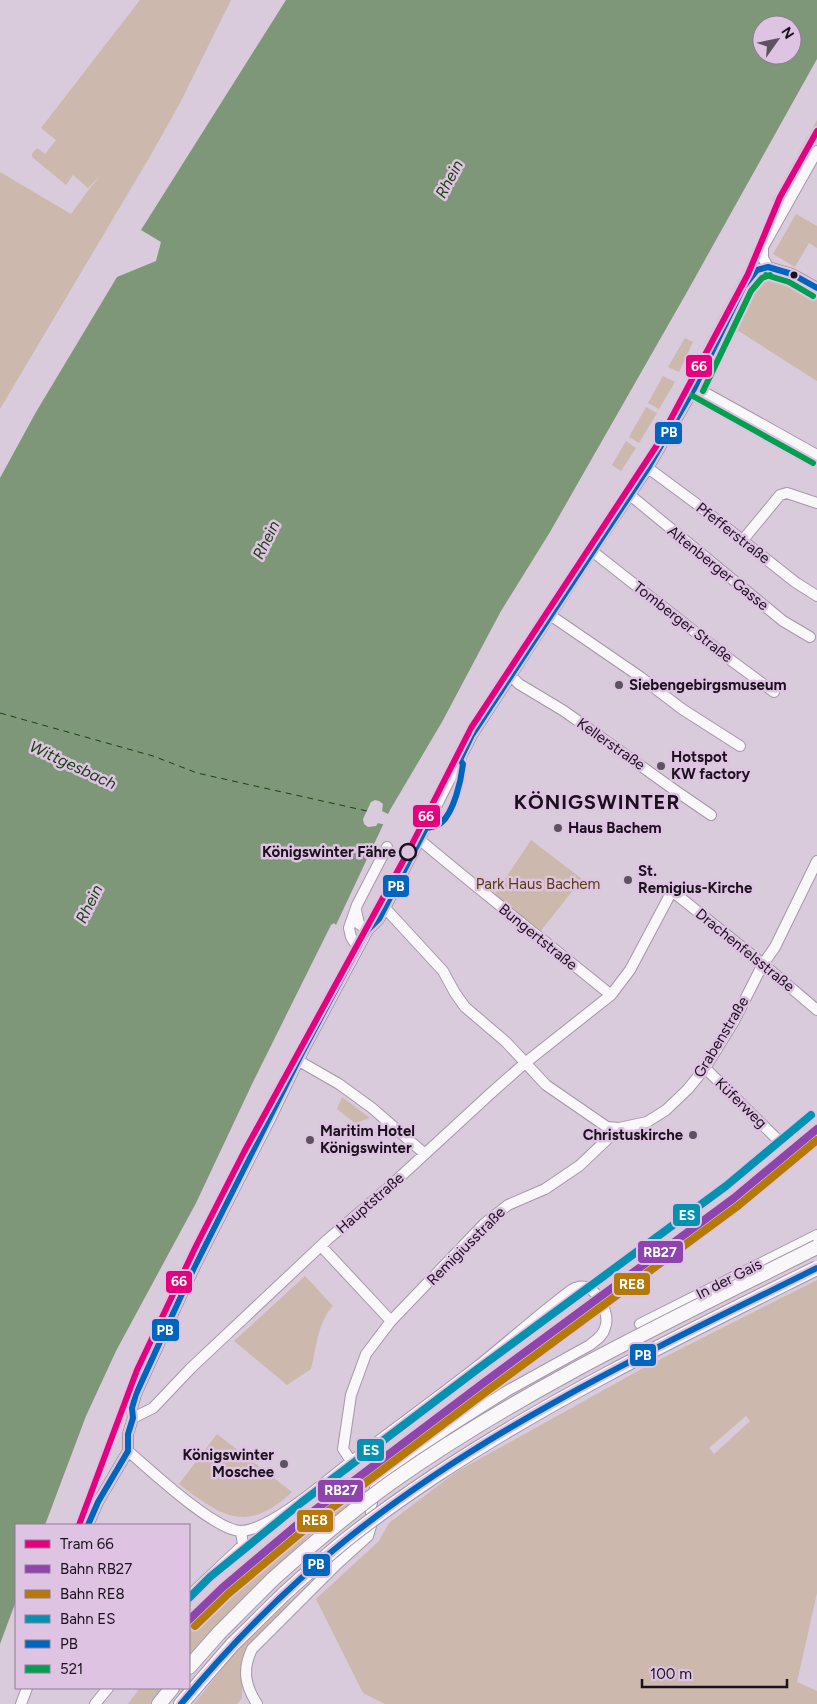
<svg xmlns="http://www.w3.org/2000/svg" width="817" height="1704" font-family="Figtree,sans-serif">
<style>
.green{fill:#ccb8ac;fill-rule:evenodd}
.water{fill:#7e9779;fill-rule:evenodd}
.pier{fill:#d9cadc}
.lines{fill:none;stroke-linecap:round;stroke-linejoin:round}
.ferry{stroke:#16420b;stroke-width:1;stroke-dasharray:6 5;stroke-linecap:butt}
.minor-casing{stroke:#a398a6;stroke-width:12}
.highway-casing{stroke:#a398a6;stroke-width:16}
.minor{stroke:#f9f7fa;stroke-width:10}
.highway{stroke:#f9f7fa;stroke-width:14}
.tram{stroke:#cdc8ce;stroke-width:1}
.highway-bridge-casing{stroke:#a398a6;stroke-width:16;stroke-linecap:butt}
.highway-bridge{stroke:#f9f7fa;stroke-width:14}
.bus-1-casing{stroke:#dec3e3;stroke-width:10}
.bus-2-casing{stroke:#dec3e3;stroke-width:10}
.bus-1{stroke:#0065bd;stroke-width:6}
.bus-2{stroke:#019f4e;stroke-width:6}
.rail-1-casing{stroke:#dec3e3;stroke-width:11}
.rail-2-casing{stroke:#dec3e3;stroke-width:11}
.rail-3-casing{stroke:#dec3e3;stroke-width:11}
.rail-1{stroke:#8e44ad;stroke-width:8}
.rail-2{stroke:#b57908;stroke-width:8}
.rail-3{stroke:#0492b3;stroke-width:8}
.tram-1-casing{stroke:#dec3e3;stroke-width:10}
.tram-1{stroke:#e5007d;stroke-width:6}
.bus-dot{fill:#1a111c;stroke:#dec3e3;stroke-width:2}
.poi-dot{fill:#5d525f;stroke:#dec3e3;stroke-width:2}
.stop-dot{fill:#dec3e3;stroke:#1a111c;stroke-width:2.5}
.labels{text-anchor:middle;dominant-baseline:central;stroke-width:5;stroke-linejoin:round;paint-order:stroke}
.street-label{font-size:15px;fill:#1a111c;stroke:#dec3e3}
.poi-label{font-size:15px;font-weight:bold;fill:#1a111c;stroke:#dec3e3;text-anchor:start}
.stop-label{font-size:15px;font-weight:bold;fill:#1a111c;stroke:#dec3e3;text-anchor:end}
.park-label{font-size:15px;fill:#553d0b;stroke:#dec3e3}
.water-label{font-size:16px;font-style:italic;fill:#16420b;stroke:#dec3e3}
.district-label{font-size:20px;font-weight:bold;letter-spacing:1px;fill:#1a111c;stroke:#dec3e3}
.line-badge{stroke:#dec3e3;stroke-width:2}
.badge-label{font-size:14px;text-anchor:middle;font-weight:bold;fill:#fff}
</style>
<rect width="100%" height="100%" fill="#d9cadc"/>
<path class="green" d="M140,0H231L180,103L152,153L0,409V172L71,214L90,188L102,174L88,188L73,175L66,185L32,157V154L37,148L45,154L56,140L41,128Z
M817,120V126L775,202L772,201Z
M796,214L817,226V248L809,243L795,267L773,254Z
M763,278H775L817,297V381L734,328L756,280Z
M685,338L693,342L679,372L668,367Z
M663,376L675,382L659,409L648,403Z
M646,407L657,413L639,443L629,437Z
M626,441L636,448L621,471L612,465Z
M531,840L582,879L539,933L493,897Z
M342,1097L370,1118L355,1123L337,1109Z
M305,1276L333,1306C318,1321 316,1349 311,1369L287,1385L234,1341Z
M817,1280V1593L797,1682L817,1691V1704H385L363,1693L316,1599L379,1541L389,1523L456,1472L647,1366ZM746,1416L750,1421L714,1454L709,1448Z
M217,1434L292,1492C247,1534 222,1517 179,1484Z
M368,1477L366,1493L313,1532L252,1590L189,1656V1631C244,1574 305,1525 368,1477Z
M326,1572L246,1649L243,1661L242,1698L237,1704H194L234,1654L276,1613L321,1574Z
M140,1688H163L150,1704H128Z"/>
<path class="water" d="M286,0H817V59L687,292L550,532L501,611L442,722L390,810L336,925L334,923L331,925L253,1082L196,1203L116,1351L86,1416L45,1525H16V1601L0,1644V478L36,412L117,277L156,261L161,242L141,230ZM762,25H792V55H762Z"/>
<path class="pier" d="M375,800L379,801L383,804L382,811L390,815L385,825L378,823L376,826L368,827L364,824L363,819L371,802Z"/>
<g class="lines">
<path class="ferry" d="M0,713L153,756L197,773L367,811"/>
<defs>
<path id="minor" d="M768,267L763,258V247L817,151
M768,267L792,274L817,288
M695,387L817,455
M648,468L698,505L795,582L817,596
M630,495L783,621L810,637
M742,541L780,495L787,493L817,503
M592,551L732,661L774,692
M550,615L639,676L682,709L740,746
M510,675L519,684L564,711L676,791L711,815
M420,840C483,893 547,943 611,995
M385,908L443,971L455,993L465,1007L506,1042L546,1085L607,1127L619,1128L647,1122L666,1110L688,1089L705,1068L734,1021L763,964L775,947L817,861
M356,910L359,924L368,930
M358,948L351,937L349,928L357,905L387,847
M299,1061L339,1084L372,1108L425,1154
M705,1068L776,1138
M321,1246L391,1321
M640,1324L817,1235
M133,1418L132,1408L136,1394L193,1270L270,1119L303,1051L368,930L379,919L385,908L472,735L592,551L648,468L695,387L744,286L757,270L768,267
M128,1451C149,1469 215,1531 241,1531C271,1530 327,1480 352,1461C394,1429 437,1398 478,1366C508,1342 536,1317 566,1294C571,1289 579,1285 586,1287C600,1292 610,1316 605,1328C603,1336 596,1340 590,1345L507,1391L447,1429L384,1477L375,1488L371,1507V1526L368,1536L336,1565L252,1649C242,1670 245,1685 257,1704
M351,1461L343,1449L351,1395L366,1354L391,1321L484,1224L508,1205L545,1189L579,1166L619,1128
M88,1525L98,1502L128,1451V1434L133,1418L153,1408L191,1368L327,1240L388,1188L490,1094L525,1063L611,995L630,970L672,891L763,964L817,1010
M189,1596L243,1545L241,1531
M21,1704L27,1688
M95,1704L108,1688"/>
<path id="highway" d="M189,1667L219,1633L273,1579
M159,1704L172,1688
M181,1704L232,1645L285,1593"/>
</defs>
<use href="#minor" class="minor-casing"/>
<use href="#highway" class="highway-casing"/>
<use href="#minor" class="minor"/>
<use href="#highway" class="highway"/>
<path class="tram" d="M703,347L767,227"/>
<defs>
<path id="highway-bridge" d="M273,1579C311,1545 351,1511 393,1481C525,1388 673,1319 817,1247
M285,1593C305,1575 326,1556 347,1539C376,1516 406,1495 436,1475C557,1395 688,1332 817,1268"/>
</defs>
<use href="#highway-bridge" class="highway-bridge-casing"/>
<use href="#highway-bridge" class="highway-bridge"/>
<defs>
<path id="bus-1" d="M88,1525L98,1502L128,1451V1434L133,1418L132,1408L136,1394L193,1270L303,1051L362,940L368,930L379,919L426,828C431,827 437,827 441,823C454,812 461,781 463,764L460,760L472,735L648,468L695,387L744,286L757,270L768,267L792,274L817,288
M181,1704C231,1644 286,1588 347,1539C488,1426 656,1348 817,1268"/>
<path id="bus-2" d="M766,275L789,282L813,296
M703,391L751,291L762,278L770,275
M691,395L813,463"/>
</defs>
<use href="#bus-1" class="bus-1-casing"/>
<use href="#bus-2" class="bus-2-casing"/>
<use href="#bus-1" class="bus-1"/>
<use href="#bus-2" class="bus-2"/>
<defs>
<path id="rail-1" d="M189,1620L222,1588L311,1513L482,1384L734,1198L817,1129"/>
<path id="rail-2" d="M195,1626L228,1594L316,1520L487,1391L739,1205L817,1140"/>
<path id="rail-3" d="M189,1598L210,1577L302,1502L475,1371L726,1186L811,1115"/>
</defs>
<use href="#rail-1" class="rail-1-casing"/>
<use href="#rail-2" class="rail-2-casing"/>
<use href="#rail-3" class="rail-3-casing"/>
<use href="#rail-1" class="rail-1"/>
<use href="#rail-2" class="rail-2"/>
<use href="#rail-3" class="rail-3"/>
<defs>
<path id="tram-1" d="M79,1525L137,1370L196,1246L244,1152L408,852L471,728L657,445L748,274L780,197L817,131"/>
</defs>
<use href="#tram-1" class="tram-1-casing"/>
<use href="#tram-1" class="tram-1"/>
</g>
<circle class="bus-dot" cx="794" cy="275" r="4.5"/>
<g class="poi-dot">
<circle cx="619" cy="685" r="5"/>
<circle cx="661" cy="766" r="5"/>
<circle cx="558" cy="828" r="5"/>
<circle cx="628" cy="880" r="5"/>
<circle cx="693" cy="1135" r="5"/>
<circle cx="310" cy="1140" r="5"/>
<circle cx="284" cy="1464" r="5"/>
</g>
<circle class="stop-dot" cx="408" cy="852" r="8"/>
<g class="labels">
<g class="street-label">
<text transform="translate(733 533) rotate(38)">Pfefferstraße</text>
<text transform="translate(718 568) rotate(39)">Altenberger Gasse</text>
<text transform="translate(683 622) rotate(38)">Tomberger Straße</text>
<text transform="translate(611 744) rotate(35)">Kellerstraße</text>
<text transform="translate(538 937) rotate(39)">Bungertstraße</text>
<text transform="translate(745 950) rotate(39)">Drachenfelsstraße</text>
<text transform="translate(721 1037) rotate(-59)">Grabenstraße</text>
<text transform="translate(741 1103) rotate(44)">Küferweg</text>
<text transform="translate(370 1203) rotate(-41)">Hauptstraße</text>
<text transform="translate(466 1246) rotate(-45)">Remigiusstraße</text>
<text transform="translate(729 1279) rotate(-27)">In der Gais</text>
</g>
<g class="poi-label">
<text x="629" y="685">Siebengebirgsmuseum</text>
<text x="671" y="757">Hotspot<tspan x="671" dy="17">KW factory</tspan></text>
<text x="568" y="828">Haus Bachem</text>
<text x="638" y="871">St.<tspan x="638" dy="17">Remigius-Kirche</tspan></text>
<text x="320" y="1131">Maritim Hotel<tspan x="320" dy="17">Königswinter</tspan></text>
<text x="683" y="1135" text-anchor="end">Christuskirche</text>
<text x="274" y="1455" text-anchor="end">Königswinter<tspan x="274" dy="17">Moschee</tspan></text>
</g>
<g class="stop-label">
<text x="396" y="852">Königswinter Fähre</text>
</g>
<g class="park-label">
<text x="538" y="884">Park Haus Bachem</text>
</g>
<g class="water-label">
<text transform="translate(449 179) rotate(-62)">Rhein</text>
<text transform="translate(266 540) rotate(-64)">Rhein</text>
<text transform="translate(73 765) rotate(25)">Wittgesbach</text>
<text transform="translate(89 904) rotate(-64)">Rhein</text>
</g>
<g class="district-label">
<text x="597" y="802">KÖNIGSWINTER</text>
</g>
</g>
<g class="line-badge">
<rect x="685" y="354" width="28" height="24" rx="5" fill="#e5007d"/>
<rect x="654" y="421" width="29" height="24" rx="5" fill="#0065bd"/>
<rect x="412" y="804" width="29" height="24" rx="5" fill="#e5007d"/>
<rect x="382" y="874" width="28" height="24" rx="5" fill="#0065bd"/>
<rect x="672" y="1203" width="29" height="24" rx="5" fill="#0492b3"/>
<rect x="637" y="1240" width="47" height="24" rx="5" fill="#8e44ad"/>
<rect x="165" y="1270" width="28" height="24" rx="5" fill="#e5007d"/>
<rect x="613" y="1272" width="38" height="24" rx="5" fill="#b57908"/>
<rect x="151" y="1318" width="29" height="24" rx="5" fill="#0065bd"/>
<rect x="629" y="1343" width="28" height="24" rx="5" fill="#0065bd"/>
<rect x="356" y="1438" width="29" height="24" rx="5" fill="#0492b3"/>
<rect x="317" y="1479" width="47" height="24" rx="5" fill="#8e44ad"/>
<rect x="296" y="1509" width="38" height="24" rx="5" fill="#b57908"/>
<rect x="302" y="1553" width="29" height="24" rx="5" fill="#0065bd"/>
</g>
<g class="badge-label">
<text x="699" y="371">66</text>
<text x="669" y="437">PB</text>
<text x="426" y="821">66</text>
<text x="396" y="891">PB</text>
<text x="687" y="1220">ES</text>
<text x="660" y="1257">RB27</text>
<text x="179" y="1286">66</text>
<text x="632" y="1289">RE8</text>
<text x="165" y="1335">PB</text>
<text x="643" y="1360">PB</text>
<text x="371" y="1455">ES</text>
<text x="341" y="1495">RB27</text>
<text x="315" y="1525">RE8</text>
<text x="316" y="1569">PB</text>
</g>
<rect x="15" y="1524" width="175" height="165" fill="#dec3e3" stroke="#907c93"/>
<rect x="25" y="1540" width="25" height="8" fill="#e5007d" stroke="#907c93"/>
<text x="60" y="1549" font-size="15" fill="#1a111c">Tram 66</text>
<rect x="25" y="1565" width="25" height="8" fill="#8e44ad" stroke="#907c93"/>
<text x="60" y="1574" font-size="15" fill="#1a111c">Bahn RB27</text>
<rect x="25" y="1590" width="25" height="8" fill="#b57908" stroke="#907c93"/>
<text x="60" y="1599" font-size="15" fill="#1a111c">Bahn RE8</text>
<rect x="25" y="1615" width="25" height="8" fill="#0492b3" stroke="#907c93"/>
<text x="60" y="1624" font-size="15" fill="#1a111c">Bahn ES</text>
<rect x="25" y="1640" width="25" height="8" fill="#0065bd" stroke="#907c93"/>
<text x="60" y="1649" font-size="15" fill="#1a111c">PB</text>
<rect x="25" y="1665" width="25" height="8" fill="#019f4e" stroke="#907c93"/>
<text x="60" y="1674" font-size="15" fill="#1a111c">521</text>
<g transform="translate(777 40) rotate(57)"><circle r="24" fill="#dec3e3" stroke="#907c93"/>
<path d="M0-4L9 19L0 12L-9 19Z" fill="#5d525f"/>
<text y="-8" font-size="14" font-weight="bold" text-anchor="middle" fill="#1a111c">N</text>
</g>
<path d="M642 1679v8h145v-8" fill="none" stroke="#1a111c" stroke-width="2.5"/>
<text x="650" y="1679" font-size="15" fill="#1a111c" stroke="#dec3e3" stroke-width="4" paint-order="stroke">100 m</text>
</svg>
